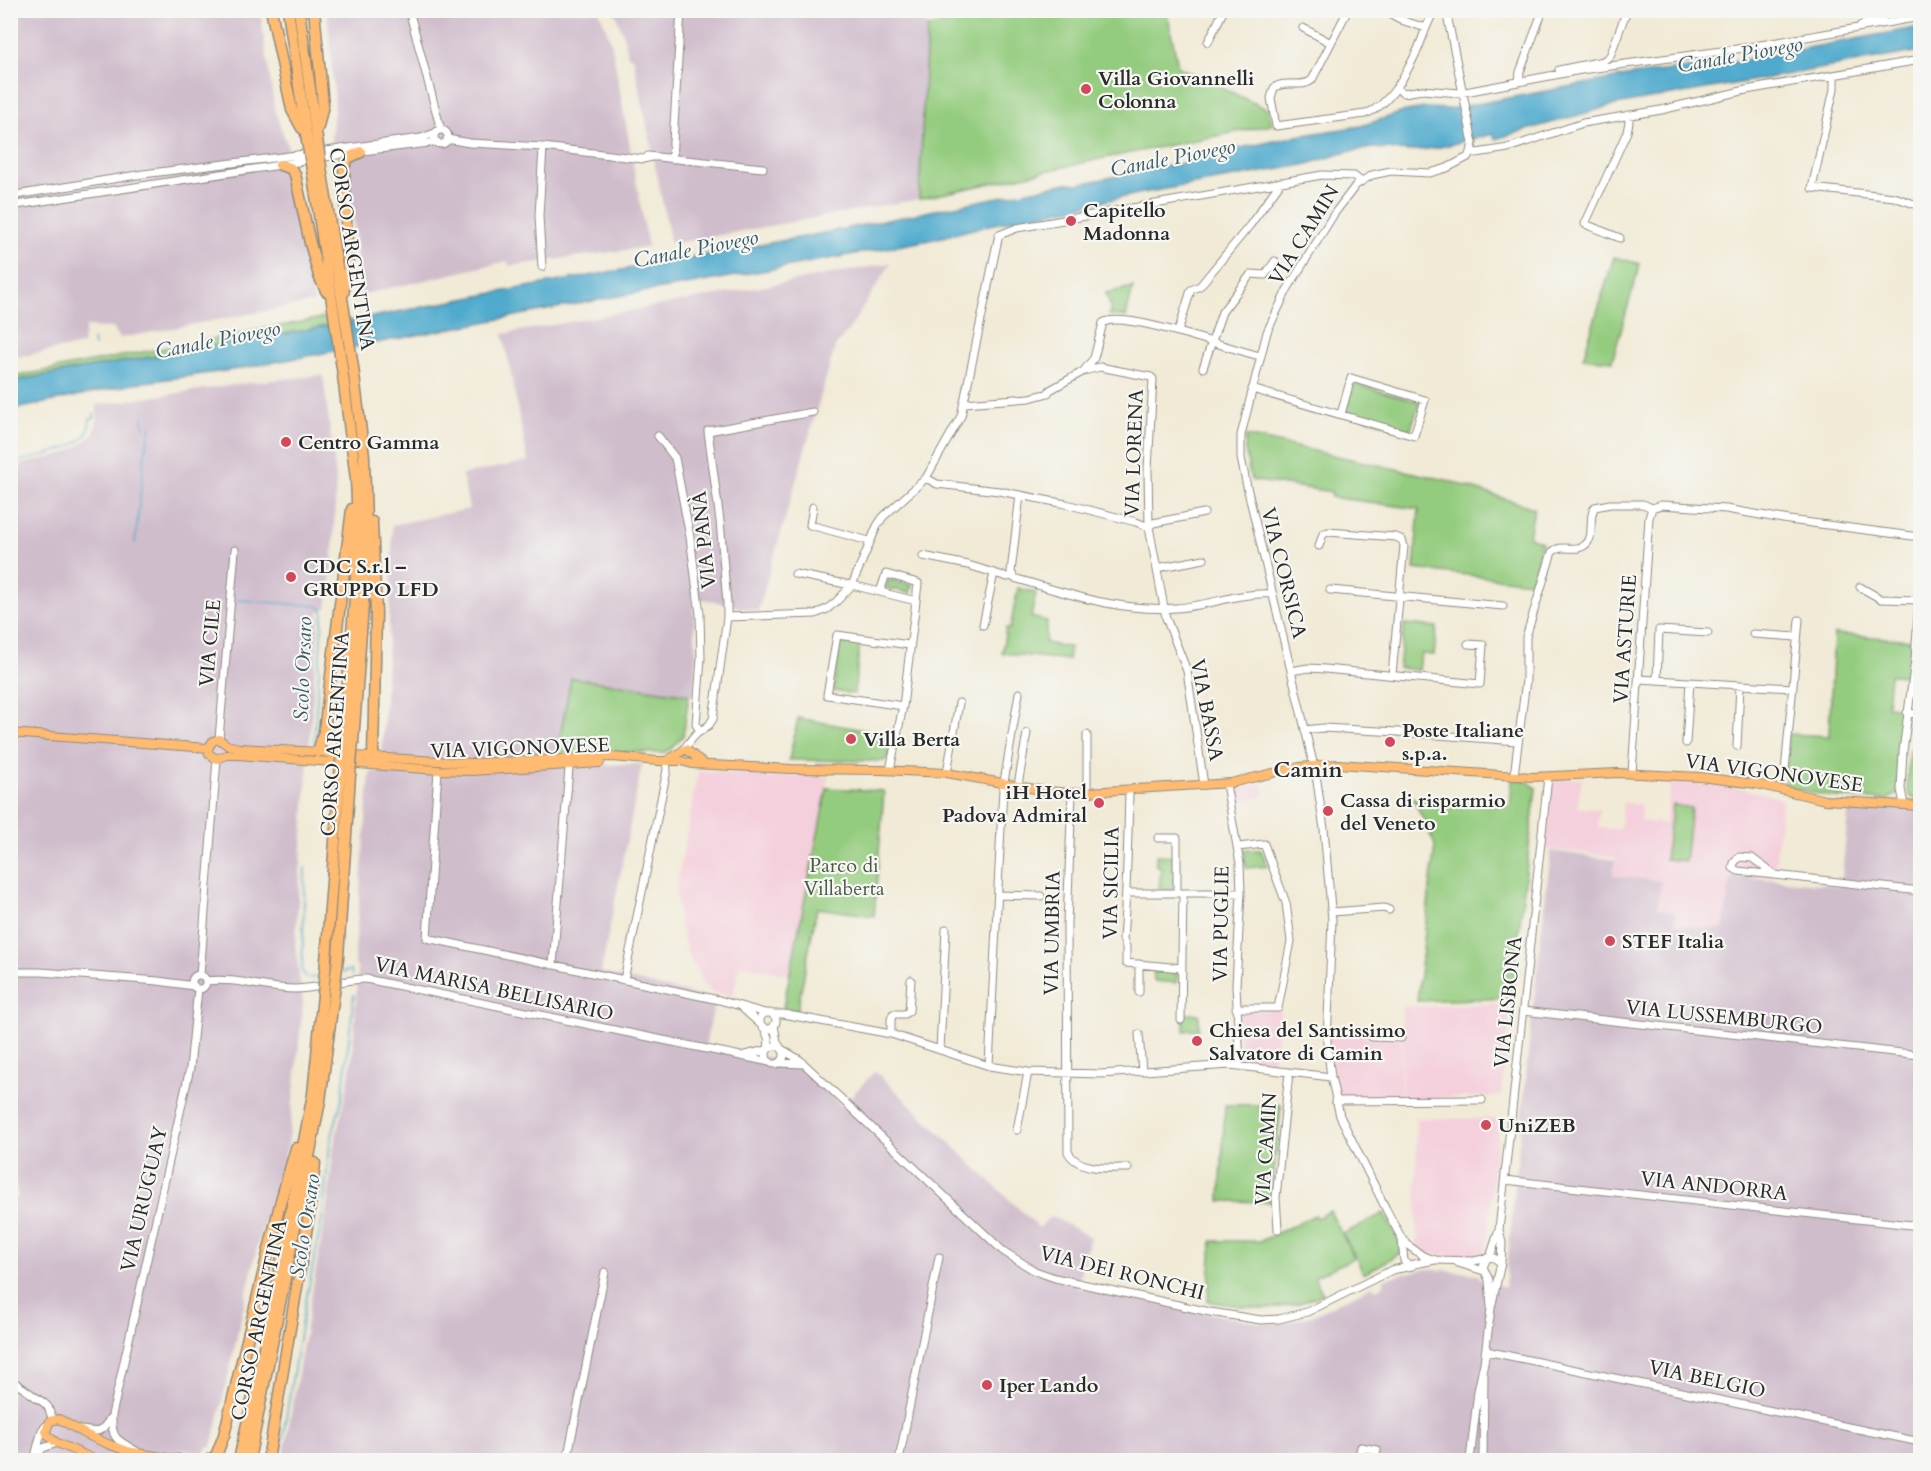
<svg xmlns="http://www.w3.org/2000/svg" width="1931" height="1471" font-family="Cardo,serif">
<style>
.built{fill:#f4cfdc}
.industrial{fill:#d0bdcc}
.green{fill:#94cc7f;stroke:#607c55;stroke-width:1.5}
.water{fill:#50aacd;stroke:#3e6a7c;stroke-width:1.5}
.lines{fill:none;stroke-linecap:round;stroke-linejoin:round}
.stream{stroke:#50aacd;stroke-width:1.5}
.minor-casing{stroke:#8e8a80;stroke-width:9}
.major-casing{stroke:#8e8a80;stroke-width:10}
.highway-casing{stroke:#8e8a80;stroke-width:13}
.minor{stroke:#fff;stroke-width:7}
.major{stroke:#febb71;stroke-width:8}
.highway{stroke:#febb71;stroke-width:10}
.highway-bridge-casing{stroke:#8e8a80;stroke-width:13;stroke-linecap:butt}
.highway-bridge{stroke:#febb71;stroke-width:10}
.poi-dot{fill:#d1495b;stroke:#f6f6f2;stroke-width:2}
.labels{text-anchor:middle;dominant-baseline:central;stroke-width:4.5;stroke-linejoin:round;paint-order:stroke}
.poi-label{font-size:20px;font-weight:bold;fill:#2b2b2b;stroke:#f6f6f2;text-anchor:start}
.street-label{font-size:20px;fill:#2b2b2b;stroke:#f6f6f2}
.park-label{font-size:20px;fill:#4a5b44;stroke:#f6f6f2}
.water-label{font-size:21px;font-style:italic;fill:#385764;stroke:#f6f6f2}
.quarter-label{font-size:22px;font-weight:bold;fill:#2b2b2b;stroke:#f6f6f2}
</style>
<rect width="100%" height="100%" fill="#f6f6f2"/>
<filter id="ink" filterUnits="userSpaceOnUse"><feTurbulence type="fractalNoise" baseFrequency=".0167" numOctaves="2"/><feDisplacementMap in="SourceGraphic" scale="12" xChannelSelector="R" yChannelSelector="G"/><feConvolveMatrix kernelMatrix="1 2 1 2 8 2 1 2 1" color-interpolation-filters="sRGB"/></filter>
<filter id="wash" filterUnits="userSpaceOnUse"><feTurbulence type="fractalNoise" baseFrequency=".008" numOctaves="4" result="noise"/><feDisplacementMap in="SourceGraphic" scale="24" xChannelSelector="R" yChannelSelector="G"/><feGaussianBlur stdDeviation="1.35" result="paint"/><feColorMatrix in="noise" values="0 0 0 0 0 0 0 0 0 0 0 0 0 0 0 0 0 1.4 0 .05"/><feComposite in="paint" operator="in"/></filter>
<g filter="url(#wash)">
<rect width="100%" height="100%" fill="#f1ead6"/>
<path class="built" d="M698,771L828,777L789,975L740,964L733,996L712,992L706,987L687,952L679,921L676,890Z
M1582,778L1577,808L1599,809L1598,828L1620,829L1623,802L1641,805L1640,821L1665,824L1671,781L1741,789L1770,795L1782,800L1774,877L1731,874L1724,929L1675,924L1612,876L1616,858L1596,854L1543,849L1550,780Z
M1262,783L1265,796L1233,804V790Z
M1511,1003L1501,1096L1402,1099V1007Z
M1281,1008L1273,1067L1241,1062L1239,1013Z
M1329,1034L1401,1039V1099L1336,1101Z
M1416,1118L1499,1119L1486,1249L1483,1253L1473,1257L1424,1253L1417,1249Z"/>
<path class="industrial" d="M11,11H260L275,112L290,152L292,176L314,302L120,338L113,328L86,327L82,345L11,358Z
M327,11H599L611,41L648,247L509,266L508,261L356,296L357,250L349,179L342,147L330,148L335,103Z
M609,11H925L927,27L919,199L671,244L633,57L628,56L623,34L615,13Z
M891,263L852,325L835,347L758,611L693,597L696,658L694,696L571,678L557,766L642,764L601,972L711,999L714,1006L705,1046L755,1056L794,1060L842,1106L875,1071L1039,1228L1051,1216L1090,1237L1077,1287L1260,1323H1280L1312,1316L1372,1286L1376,1289L1384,1285V1279L1420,1270L1433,1269L1477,1274L1482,1281L1505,1287L1532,1015L1551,851L1615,860L1613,876L1661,881L1657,908L1676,913L1675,924L1723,929L1731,876L1841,886L1849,803L1920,808V1460H283L328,1201L334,1146L348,1084L353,1051L358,969L354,962L370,772L381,771L392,569V525L469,509L462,475L528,461L503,334Z
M323,375L336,478L333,552L327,608L319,611L295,944L303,1003L295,1083L288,1144L258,1243L212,1447L208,1446L203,1454L181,1449L176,1460H11V1198L18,1199L10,1153V775L17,727L10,726V467L67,453L80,445L93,435L98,420L96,405L247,383Z"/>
<path class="green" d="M997,11H1167L1178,67L1269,110L1272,125L1100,159L919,199L927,27L997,13Z
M1614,257L1640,264L1612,361L1583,358Z
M1133,287L1126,317L1109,315L1111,308L1106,293Z
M328,317L329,325L301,331L11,381V377Z
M1355,384L1420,402L1410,431L1345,412Z
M1246,436L1446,480L1534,508L1529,537L1542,542L1531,582L1414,569L1419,509L1331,497L1332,492L1251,480L1245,450Z
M888,580L912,585L910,593L886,588Z
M1018,588L1036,593L1031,617L1047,621L1045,643L1070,647L1068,660L1002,653L1006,628L1010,629Z
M1404,624L1437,627L1434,655L1421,654L1419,670L1399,668Z
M1834,634L1912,640L1909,676L1890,675L1887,706L1906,708L1898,786L1897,794L1887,800L1833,797L1785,787L1788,734L1829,736Z
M841,640L860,643L854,694L833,691Z
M571,678L689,695L683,736L671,749L663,753L625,752L557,753Z
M798,718L892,735L888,757L884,761L789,760Z
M1909,750L1920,751V801L1909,796L1907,785Z
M1512,780L1527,781L1536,788L1511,998L1417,1001L1435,845L1413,798L1510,807Z
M827,788L884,791L874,916L817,908L797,1011L783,1008Z
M1673,805L1691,808L1685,861L1665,859Z
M1244,850H1261L1268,866L1246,868Z
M1156,855L1173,856V890L1159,889L1161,867L1156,866Z
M1153,969L1177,972V983L1154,981Z
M1184,1014H1199V1029L1184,1031Z
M1225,1105H1281L1271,1202L1220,1201Z
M1330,1211L1354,1258L1314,1277L1323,1294C1281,1314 1252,1309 1208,1301L1212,1241H1261L1315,1215L1317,1218Z
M1384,1213L1403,1248L1401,1253L1364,1274L1343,1234Z"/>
<path class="water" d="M1920,27V51L1610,106L1495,139L1493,134L1436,148L1410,151L1373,148L1347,152L1304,165L1143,193L985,226L930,240L692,284L624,295L319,354L232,370L138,383L11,410L10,382L24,379L301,331L483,295L819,234L1067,183L1078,184L1188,162L1199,157L1297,136L1361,126L1406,111L1426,108L1449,109L1632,75L1728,63Z"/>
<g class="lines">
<path class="stream" d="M93,340L94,346
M143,418L144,428
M10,463C29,459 78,450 87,433C89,429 89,423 90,419L95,418L94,414
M135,543L145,453L151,425
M239,600L317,606L323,610L314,742
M305,868L302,971L307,978L320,977
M340,973L351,970L352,975
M279,1460L301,1326L322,1219L330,1144L342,1099L354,995"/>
</g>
</g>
<g filter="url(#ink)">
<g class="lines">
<defs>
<path id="minor" d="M409,10L441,130
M1348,10L1312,80C1301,89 1285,79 1274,88L1271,98L1276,126L1365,114C1391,105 1407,72 1418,49C1423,37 1427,22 1435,10
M1383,10L1404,21L1426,28
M1446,10L1473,143L1470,156L1447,168L1430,173L1391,171L1372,175L1356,185L1334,214L1287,290L1267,332L1241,435V458L1247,487L1316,775L1324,829L1332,920L1327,1043L1331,1077L1340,1116L1386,1209L1401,1237L1409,1246L1423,1256L1436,1260L1474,1261L1493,1257L1501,1263L1491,1308L1484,1363L1478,1391L1470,1460
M1860,26L1883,17L1882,10
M1303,28L1331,43
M1208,42L1224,10
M1559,70L1603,61L1610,56L1627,10
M1834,76V89L1812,188L1894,197L1920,206
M1519,81L1520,72L1543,10
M1396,88L1404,93L1422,90L1460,93L1581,70L1744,48L1920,17
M434 137a7 7 0 1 1 14 0a7 7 0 1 1-14 0Z
M447,139L470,143L543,147L643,159L652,157
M1472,151L1477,153L1508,148L1583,123L1661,110L1746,90L1920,60
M648,156L763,168
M672,159L681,10
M10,196L143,174L297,155L421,138L435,133
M10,206L280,165L354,152L437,142
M1620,238L1585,224L1627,132L1629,122L1628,115
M542,267L539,216L543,147
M1178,332L1191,290L1200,286L1250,225L1281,182
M1203,368L1222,312L1251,274L1265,275L1275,261
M1085,369L1094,358L1103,323C1121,309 1233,350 1260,356
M1252,389L1414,436L1425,400L1351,378L1341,414
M964,403L1030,398L1048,393L1050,390L1084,371L1100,367L1151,377L1153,379L1148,469L1149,527L1166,618L1187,671L1204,785
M658,436L675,458L690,537L700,614L701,658L696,724L699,730
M926,478L937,484L999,491L1066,504L1136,522L1149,527
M1020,495L1011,572L1014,578C1068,594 1120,612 1176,608C1208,606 1240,592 1272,594
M813,507L810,525L869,541
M1149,527L1153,523L1204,513
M1319,546L1323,534L1328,532L1396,537L1402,540L1404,546L1392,675
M923,556L968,565L1007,577L1012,576
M1157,568L1204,559
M795,574L856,586L916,601L903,706L890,770
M1860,587L1881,599L1920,600
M1330,590L1503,606
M880,592L886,574L918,583L916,601
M727,617L815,614L827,609L837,601L852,585L877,526L883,517L926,478L961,416L996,248L999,235L1017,228L1322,175L1354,176L1360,181
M983,625L994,573
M1753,634L1797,637
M1291,671L1308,668L1325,669L1480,684L1483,645L1468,644
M1639,679L1792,688
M1657,680L1659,630L1708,633
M903,706L827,695L837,635L910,645
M1907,713L1920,714
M1305,730L1323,728L1398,732L1517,741
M1087,735V793
M219,739L235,550
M1686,743L1690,682
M1737,746L1740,686
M10,748L13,733
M683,750L695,735L709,725L713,719L727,617V603L720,521L708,431L813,412
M438,770L427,938L719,1000L765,1013
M1785,771L1799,620
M947,773L959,703
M1632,773L1649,518L1652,508
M1514,776L1526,680V637L1552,552C1562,543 1575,553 1585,545C1596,537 1587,518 1595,507L1610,504H1643L1652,508L1661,505L1726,509L1789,520L1920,537
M1226,784L1240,864L1241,893L1236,985L1240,1065
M1018,785L1027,733
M1129,790C1128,840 1127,889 1123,939L1126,947V963L1182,968
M1072,793L1067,924L1068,1152C1078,1171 1109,1168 1128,1168
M1904,805L1901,789L1903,751L1915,660L1920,585
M1158,838H1177V893
M1775,875L1738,871L1733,868L1734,863L1739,857L1752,858L1775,875L1920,891
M1127,893H1241
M998,895L1041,896
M1332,912L1384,908L1389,910
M1139,964V992
M553,965L569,768V765L566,763
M10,972H41L158,981L194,986
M200,975L217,759
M192 982a7 7 0 1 1 14 0a7 7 0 1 1-14 0Z
M624,980L667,770L666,761
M206,981C236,977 265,989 295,989C319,989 342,979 366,979L770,1062
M741,1007L761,1025
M1236,1008H1278L1291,941L1286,903L1264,844L1238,847
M1523,1011L1920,1055
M760 1021a8 8 0 1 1 16 0a8 8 0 1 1-16 0Z
M772,1014H783L891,1034L989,1066L1028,1072L1101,1074L1230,1065L1331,1077
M1181,1020L1183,893
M774,1025L777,1042L780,1047
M764,1027L769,1040L768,1049
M1328,1033L1369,1034L1372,1037L1401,1038
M891,1034V1019L893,1014H905L909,1011L911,980
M1139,1034L1142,1071
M766 1055a9 9 0 1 1 18 0a9 9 0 1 1-18 0Z
M783,1050L800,1060L1003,1251L1035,1271L1055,1278L1210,1312L1261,1320L1279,1319L1307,1312L1392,1270L1412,1266
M940,1050L946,929
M745,1055L767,1050
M780,1063L804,1064
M989,1066L1003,788L1019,693
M1335,1101L1482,1100
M1017,1130L1028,1072
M1505,1180L1920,1226
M1278,1229L1276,1197L1289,1073
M1402,1240L1404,1261L1409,1265L1435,1260
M1490,1257L1499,1230
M1487,1258L1483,1267L1489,1280L1491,1307
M1458,1263L1484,1271
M1501,1263L1502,1243L1499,1230L1548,777
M1486,1351L1920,1442
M10,1379L44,1403L48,1407L53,1420
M81,1430C99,1433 101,1433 111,1417
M138,1452C118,1440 111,1441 112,1415L190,1068L198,989
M36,1456L43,1448L57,1443
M34,1460L42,1430L46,1426
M567,1460L605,1272
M899,1460L939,1257
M1358,1460L1361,1447L1377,1450L1375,1460
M1483,1460L1484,1375"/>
<path id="major" d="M10,733L208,748
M208,748L213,741L219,739L227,745L239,748L322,752L338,755L471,763L613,757L658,761H682L692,764L792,769L881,770L947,773L1046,791L1072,793L1231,783L1299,767L1338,764L1532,777L1618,773L1700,777L1756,784L1825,800L1920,806
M208,748L209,754L217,759L226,755H238L438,770L471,771L600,763
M666,761L686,749L704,764
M96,1460L57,1443L48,1436L46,1431L50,1421L59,1419L87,1435L108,1444L127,1451L178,1460"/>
<path id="highway" d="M271,10L292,110L302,128
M288,10L307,141
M299,10L317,139
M314,10L323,105L318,127
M280,165L290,168L295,174L310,243L319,276L326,291
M321,167L353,367L364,456L366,524L364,591L353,742
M312,169L342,368L356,479L358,524L355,597L343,741
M343,294L348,270L344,167L348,158L361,152
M372,522L376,613L373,756
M318,752L324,731L352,509
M338,957L350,775
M326,961L340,774
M178,1460H179
M209,1460L216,1456L224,1435L281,1200L296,1148
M239,1460L269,1325L313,1094L323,995
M249,1460L320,1101L334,993
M268,1460L309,1215L315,1163"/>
</defs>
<use href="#minor" class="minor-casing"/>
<use href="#major" class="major-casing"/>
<use href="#highway" class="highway-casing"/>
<use href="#minor" class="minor"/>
<use href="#major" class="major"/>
<use href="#highway" class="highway"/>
<defs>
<path id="highway-bridge" d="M317,139L321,167
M307,141L312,169
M340,774L343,741
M350,775L353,742
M334,993L338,957
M323,995L326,961"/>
</defs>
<use href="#highway-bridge" class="highway-bridge-casing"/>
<use href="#highway-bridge" class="highway-bridge"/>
</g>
</g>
<g class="poi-dot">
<circle cx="1086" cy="89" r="6"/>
<circle cx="1071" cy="221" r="6"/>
<circle cx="286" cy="442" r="6"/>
<circle cx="291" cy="577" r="6"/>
<circle cx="851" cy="739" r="6"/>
<circle cx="1390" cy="742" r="6"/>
<circle cx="1099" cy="803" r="6"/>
<circle cx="1328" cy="811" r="6"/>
<circle cx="1610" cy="941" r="6"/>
<circle cx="1197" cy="1041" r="6"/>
<circle cx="1486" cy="1125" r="6"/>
<circle cx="987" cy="1385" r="6"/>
</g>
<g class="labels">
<g class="poi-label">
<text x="1098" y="78">Villa Giovannelli<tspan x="1098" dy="23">Colonna</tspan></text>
<text x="1083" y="210">Capitello<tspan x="1083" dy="23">Madonna</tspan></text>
<text x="298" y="442">Centro Gamma</text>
<text x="303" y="566">CDC S.r.l –<tspan x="303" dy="23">GRUPPO LFD</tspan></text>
<text x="1402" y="730">Poste Italiane<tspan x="1402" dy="23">s.p.a.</tspan></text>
<text x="863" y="739">Villa Berta</text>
<text x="1087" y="792" text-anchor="end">iH Hotel<tspan x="1087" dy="23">Padova Admiral</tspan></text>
<text x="1340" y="800">Cassa di risparmio<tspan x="1340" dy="23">del Veneto</tspan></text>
<text x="1622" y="941">STEF Italia</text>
<text x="1209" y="1030">Chiesa del Santissimo<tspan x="1209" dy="23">Salvatore di Camin</tspan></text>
<text x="1498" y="1125">UniZEB</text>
<text x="999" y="1385">Iper Lando</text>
</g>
<g class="street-label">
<text transform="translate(1304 235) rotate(-58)">VIA CAMIN</text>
<text transform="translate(352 249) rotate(81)">CORSO ARGENTINA</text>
<text transform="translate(1134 453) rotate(-88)">VIA LORENA</text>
<text transform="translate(704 540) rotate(-96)">VIA PANÀ</text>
<text transform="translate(1284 573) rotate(76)">VIA CORSICA</text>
<text transform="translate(1625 639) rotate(-86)">VIA ASTURIE</text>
<text transform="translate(210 643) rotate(-85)">VIA CILE</text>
<text transform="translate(1207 710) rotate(79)">VIA BASSA</text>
<text transform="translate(335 734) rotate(-86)">CORSO ARGENTINA</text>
<text transform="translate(520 748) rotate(-2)">VIA VIGONOVESE</text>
<text transform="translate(1774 773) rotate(8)">VIA VIGONOVESE</text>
<text transform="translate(1111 883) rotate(-89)">VIA SICILIA</text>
<text transform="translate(1221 924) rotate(-89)">VIA PUGLIE</text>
<text transform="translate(1052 933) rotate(-89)">VIA UMBRIA</text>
<text transform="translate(494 989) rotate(12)">VIA MARISA BELLISARIO</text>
<text transform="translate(1508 1002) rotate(-84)">VIA LISBONA</text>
<text transform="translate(1724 1017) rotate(6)">VIA LUSSEMBURGO</text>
<text transform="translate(1266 1149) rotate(-86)">VIA CAMIN</text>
<text transform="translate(1714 1186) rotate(6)">VIA ANDORRA</text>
<text transform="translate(144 1199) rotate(-77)">VIA URUGUAY</text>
<text transform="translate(1122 1273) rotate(14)">VIA DEI RONCHI</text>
<text transform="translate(259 1320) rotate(-78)">CORSO ARGENTINA</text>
<text transform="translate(1707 1379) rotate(12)">VIA BELGIO</text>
</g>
<g class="park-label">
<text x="844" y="865">Parco di<tspan x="844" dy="23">Villaberta</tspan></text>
</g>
<g class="water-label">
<text transform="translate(1740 55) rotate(-10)">Canale Piovego</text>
<text transform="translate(1173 158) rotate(-11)">Canale Piovego</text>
<text transform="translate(696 249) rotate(-11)">Canale Piovego</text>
<text transform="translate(218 340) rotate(-11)">Canale Piovego</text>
<text transform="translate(303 669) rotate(-88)">Scolo Orsaro</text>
<text transform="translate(305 1226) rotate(-81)">Scolo Orsaro</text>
</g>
<g class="quarter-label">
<text x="1308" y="770">Camin</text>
</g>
</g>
<rect width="1931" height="1471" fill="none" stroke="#f6f6f2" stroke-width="36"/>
</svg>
